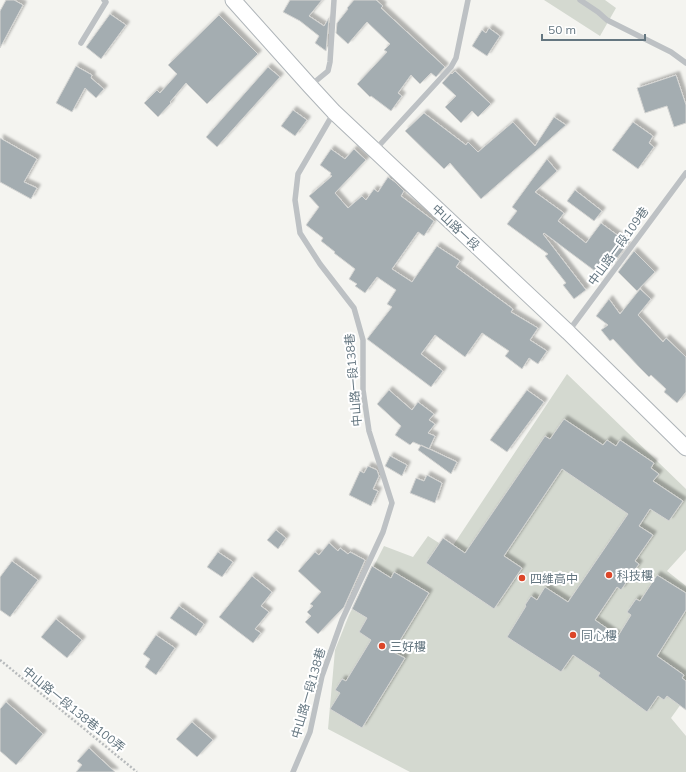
<svg xmlns="http://www.w3.org/2000/svg" width="686" height="772" font-family="Mulish,'Noto Sans TC',sans-serif">
<style>
.green{fill:#d4d9d0}
.building{fill:#a4adb1;stroke:#d5d5d3;filter:url(#shadow)}
.lines{fill:none;stroke-linecap:round;stroke-linejoin:round}
.secondary-casing{stroke:#afb5b9;stroke-width:17}
.path{stroke:#b7babc;stroke-width:2.5;stroke-dasharray:2 2;stroke-linecap:butt}
.lane{stroke:#bdc1c4;stroke-width:5.5}
.secondary{stroke:#fff;stroke-width:15}
.poi-dot{fill:#dc4629;stroke:#fff;stroke-width:1.5}
.labels{text-anchor:middle;dominant-baseline:central;stroke-width:4;stroke-linejoin:round;paint-order:stroke}
.street-label{font-size:12px;fill:#647680;stroke:#fff}
.poi-label{font-size:12px;fill:#647680;stroke:#fff;text-anchor:start}
</style>
<defs>
<filter id="shadow"><feDropShadow dx="3.5" dy="-3.5" stdDeviation="1" flood-color="#0004"/></filter>
</defs>
<rect width="100%" height="100%" fill="#f4f4f0"/>
<path class="green" d="M544,0H605L616,8L600,36Z
M567,374L686,489V550L667,571L686,586V697L671,718L686,736V772H410L328,729L335,650L349,615L384,546L413,557L428,536L450,550Z"/>
<path class="building" d="M6,0H14L23,5L0,48V11Z
M290,0H322L309,16L324,26L329,18L326,51L315,43L319,36L300,21L283,12Z
M354,0H376L383,6L381,8L445,67L436,77L431,73L420,84L411,75L398,93L402,96L391,111L371,96L370,97L357,84L387,52L384,50L390,44L367,22L348,44L336,33L337,23L348,9L347,8Z
M110,14L126,25L101,59L86,47Z
M219,15L258,54L207,104L186,83L170,102L171,103L158,117L144,103L157,90L160,93L177,74L168,65Z
M489,28L500,36L487,56L472,46L482,30L486,33Z
M76,66L92,75L91,78L104,89L96,98L85,88L72,112L56,103Z
M268,67L280,77L217,147L206,137Z
M455,71L491,104L478,117L472,111L461,123L445,107L456,96L442,83L451,73L452,74Z
M676,75L686,105V123L674,127L667,106L645,113L637,88Z
M293,110L307,120L295,136L281,126Z
M424,113L466,145L468,142L478,152L513,122L535,146L554,117L566,125L481,199L450,163L444,169L405,131Z
M633,122L653,136L649,143L654,147L638,169L612,150Z
M0,138L37,159L24,182L37,188L31,199L0,182Z
M331,149L345,159L354,149L366,160L335,193L348,208L362,196L366,200L374,189L378,192L388,177L395,182L404,191L401,196L434,221L424,236L418,232L392,269L412,282L437,246L460,261L456,267L513,309L511,312L538,328L530,340L547,351L538,364L529,358L522,369L505,356L509,351L482,333L465,357L435,335L421,354L443,371L431,387L367,339L392,307L387,304L396,290L377,277L365,293L355,286L357,284L349,279L355,269L334,253L335,252L321,241L323,238L306,225L319,207L309,196L332,176L330,175L331,173L320,165Z
M547,159L557,171L535,192L564,213L558,221L586,243L601,223L624,240L623,242L627,245L611,266L607,262L599,274L544,233L543,234L586,290L574,299L563,285L566,283L545,256L548,254L507,224L517,211L512,207Z
M575,190L602,211L594,221L567,201Z
M634,251L655,272L637,291L618,272Z
M640,289L651,299L638,315L663,342L666,338L686,357V392L677,403L664,392L666,389L651,375L649,377L639,367L613,339L610,341L601,330L608,325L596,316L609,299L620,314Z
M389,390L412,410L418,402L434,414L429,420L435,424L428,433L435,436L429,449L413,442L410,445L395,435L401,426L377,404Z
M527,390L544,402L507,452L490,440Z
M564,419L603,445L607,440L616,446L620,440L654,463L651,468L659,474L653,481L683,501L669,521L650,509L639,526L653,535L635,561L639,564L621,590L617,587L595,620L618,636L631,615L627,612L636,599L640,601L657,575L686,593V610L657,656L684,675L682,678L686,681V710L667,696L664,700L658,696L647,712L598,676L600,673L573,655L561,672L507,637L526,606L525,605L531,596L537,600L545,587L568,602L628,514L562,469L504,556L522,568L494,609L426,563L443,538L465,553L545,436L550,439Z
M421,445L457,462L451,474L418,450Z
M390,456L407,465L402,476L385,466Z
M368,466L377,470L379,476L373,489L378,491L371,506L349,495L360,471L364,473Z
M427,475L442,483L435,503L410,493L416,478L424,481Z
M276,530L286,538L278,549L267,540Z
M329,543L338,551L340,548L348,554L350,552L365,560L344,607L318,634L305,622L311,616L307,612L313,606L310,604L321,592L298,571L315,552L319,555Z
M218,552L233,562L222,577L207,567Z
M12,561L38,580L10,617L0,610V577Z
M372,566L391,578L394,572L429,593L393,652L405,658L362,728L330,709L340,693L335,690L342,679L346,681L371,640L359,632L367,618L352,609Z
M252,576L272,592L261,606L269,612L255,629L261,633L253,643L219,617Z
M179,606L204,624L196,636L170,618Z
M56,619L82,640L67,658L41,637Z
M156,635L175,648L156,675L145,667L150,659L143,654Z
M6,702L43,734L16,765L0,751V709Z
M192,722L213,740L197,757L176,739Z
M89,748L115,772H76L82,765L77,761Z"/>
<g class="lines">
<defs>
<path id="secondary" d="M233,0L310,86L334,112L568,332L686,448"/>
</defs>
<use href="#secondary" class="secondary-casing"/>
<path class="path" d="M0,660L137,772"/>
<path class="lane" d="M580,0L598,12L607,20L671,52L686,63
M81,43L106,2L104,0
M311,85L328,71L330,62L334,0
M375,150L451,67L456,58L468,0
M568,332L686,173
M293,772L310,732L322,676L342,620L383,532L392,503L369,431L363,390V340L354,308L320,264L300,233L295,200L298,174L333,114"/>
<use href="#secondary" class="secondary"/>
</g>
<g class="poi-dot">
<circle cx="609" cy="575" r="4"/>
<circle cx="522" cy="578" r="4"/>
<circle cx="573" cy="635" r="4"/>
<circle cx="382" cy="646" r="4"/>
</g>
<g class="labels">
<g class="street-label">
<text transform="translate(456 227) rotate(43)">中山路一段</text>
<text transform="translate(618 246) rotate(-54)">中山路一段109巷</text>
<text transform="translate(353 380) rotate(-95)">中山路一段138巷</text>
<text transform="translate(308 693) rotate(-74)">中山路一段138巷</text>
<text transform="translate(74 709) rotate(39)">中山路一段138巷100弄</text>
</g>
<g class="poi-label">
<text x="617" y="575">科技樓</text>
<text x="530" y="578">四維高中</text>
<text x="581" y="635">同心樓</text>
<text x="390" y="646">三好樓</text>
</g>
</g>
<path d="M542 34v6h103v-6" fill="none" stroke="#647680" stroke-width="2"/>
<text x="548" y="34" font-size="12" fill="#647680" stroke="#ffffff" stroke-width="3" paint-order="stroke">50 m</text>
</svg>
